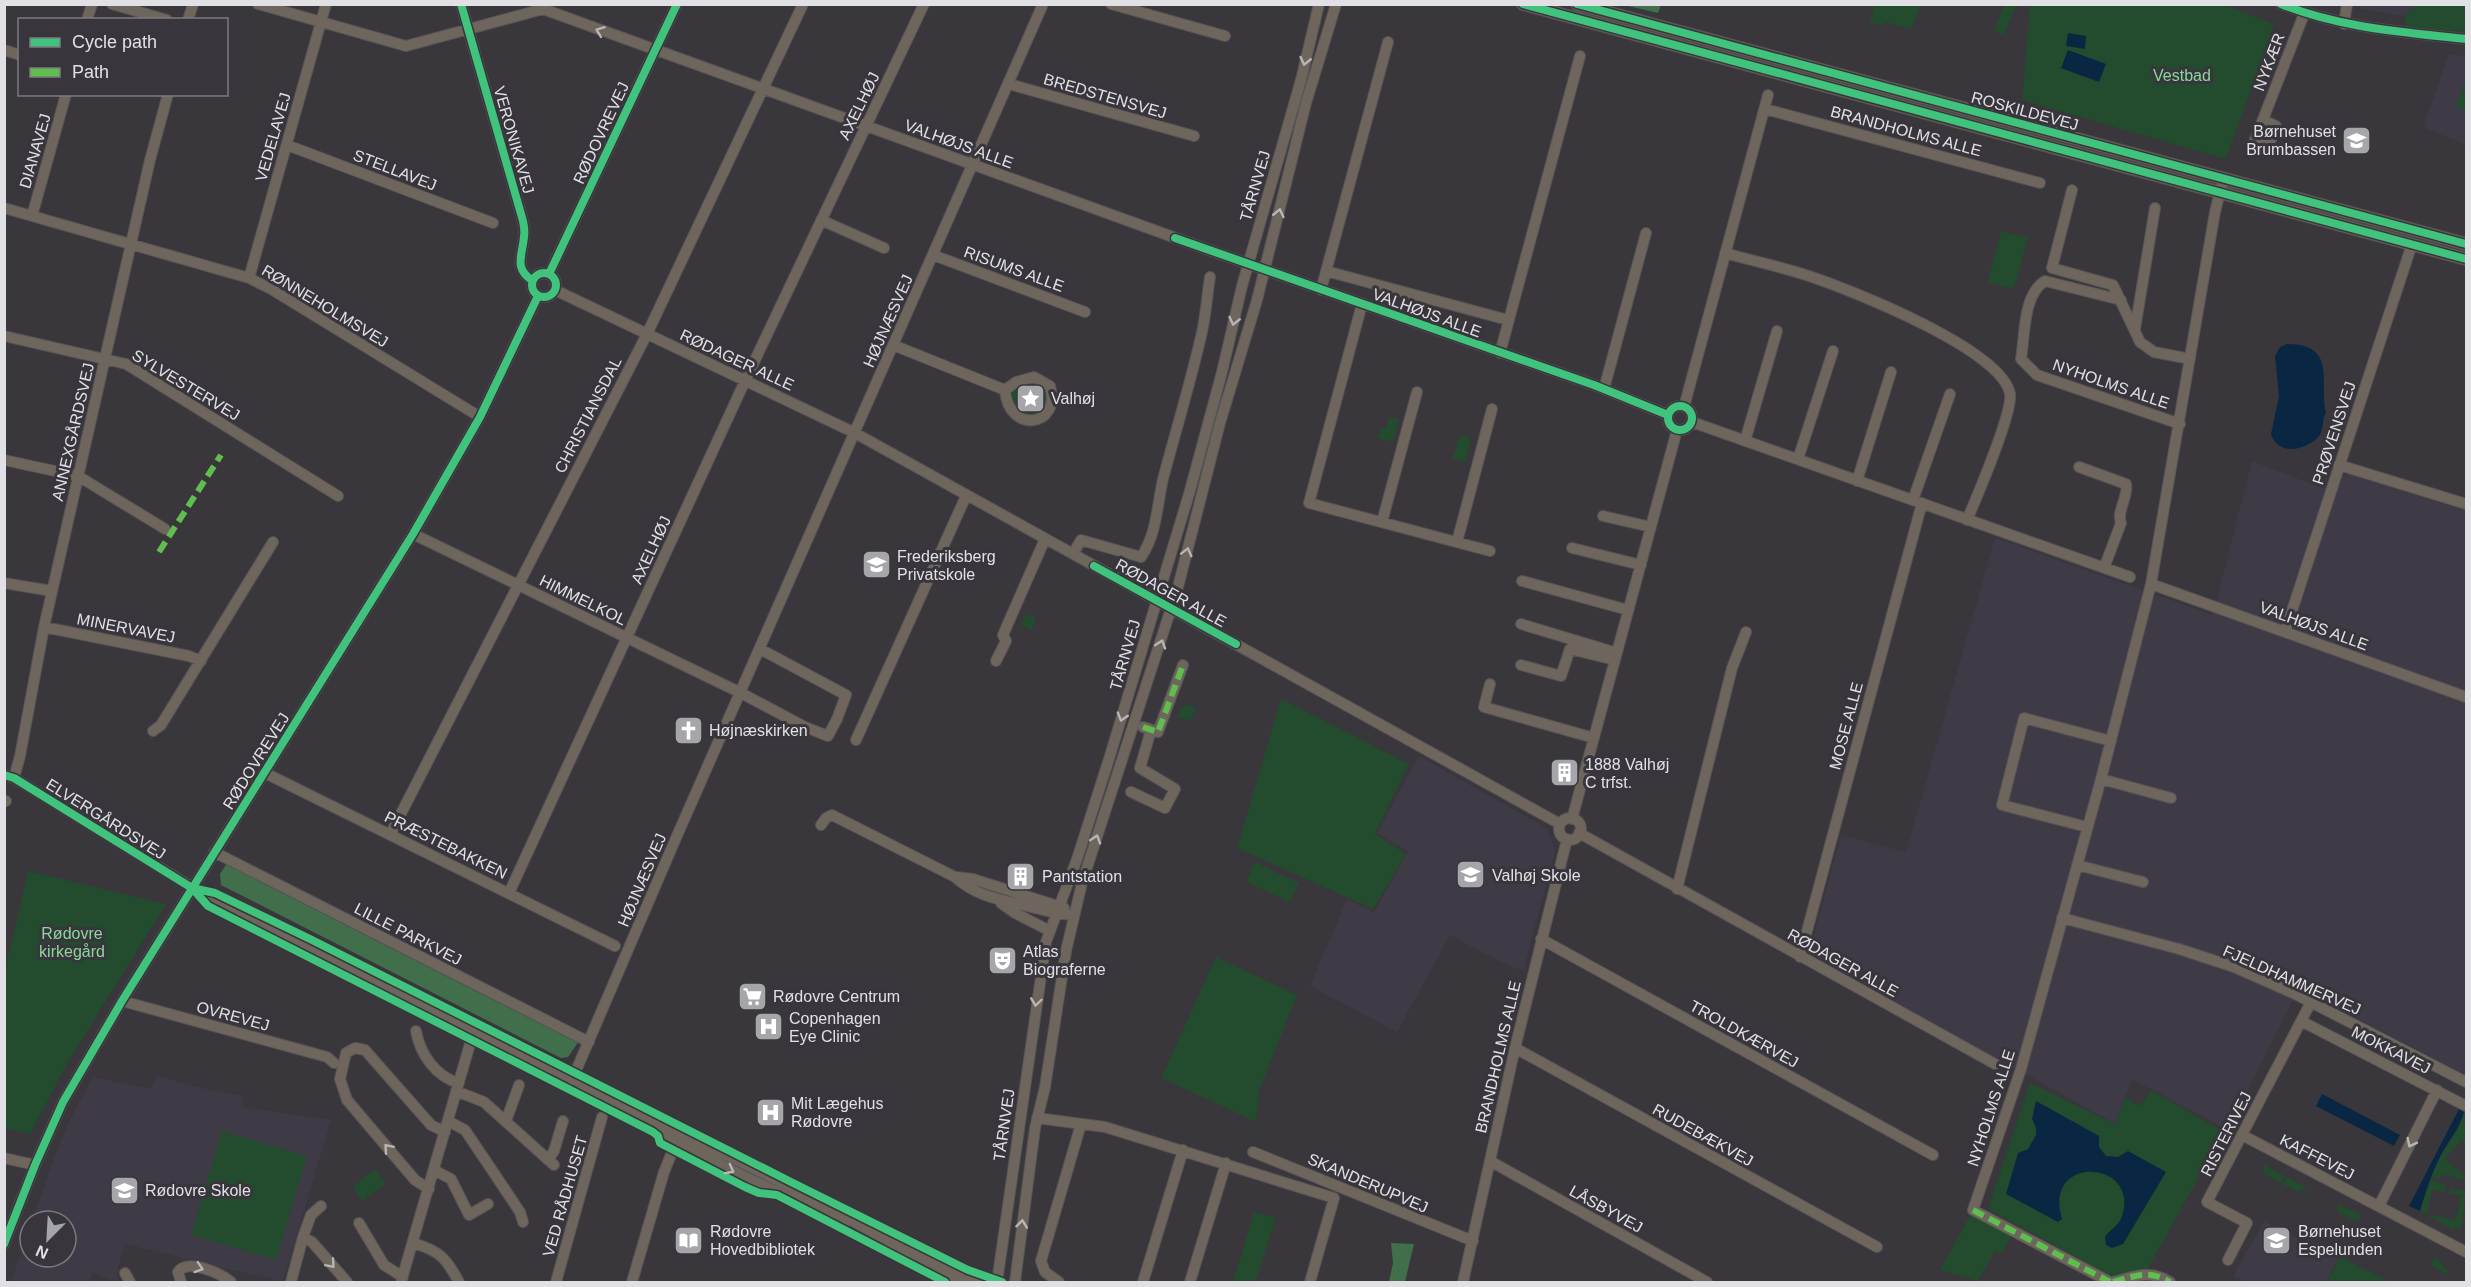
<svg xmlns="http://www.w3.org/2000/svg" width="2471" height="1287" font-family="Arial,sans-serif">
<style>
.built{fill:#3e3b46}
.green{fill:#234b2d}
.forest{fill:#416e4b}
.water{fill:#092743}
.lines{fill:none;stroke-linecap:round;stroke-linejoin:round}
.minor-casing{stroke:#545355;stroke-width:12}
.major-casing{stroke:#545355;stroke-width:14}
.minor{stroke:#6e665d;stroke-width:10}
.major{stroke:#706552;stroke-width:12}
.quiet{stroke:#5fbe4e;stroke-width:6;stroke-dasharray:12 6;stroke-linecap:butt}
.cycleway-casing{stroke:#38363c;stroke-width:11}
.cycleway{stroke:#40c37c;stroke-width:8}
.oneway{stroke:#b9b5b5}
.labels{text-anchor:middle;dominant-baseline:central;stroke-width:6;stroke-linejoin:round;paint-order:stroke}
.street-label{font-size:16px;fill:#e1e0e4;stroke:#38363c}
.park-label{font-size:16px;fill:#89d89a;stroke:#38363c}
.poi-label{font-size:16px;fill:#e1e0e4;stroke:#38363c;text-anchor:start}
</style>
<rect width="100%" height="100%" fill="#39373b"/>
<path class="built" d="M2361,5H2417L2405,16L2360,9Z
M2449,54L2466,56V145L2423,127Z
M2252,461L2319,487L2348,474L2466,511V1075L2299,988L2228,1130L2132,1079L2115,1124L1809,953L1841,835L1906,852L1995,538L2213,615Z
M1419,756L1548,829L1555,851L1523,971L1501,962L1450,935L1397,1032L1310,986L1347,899L1374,913L1408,851L1377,833Z
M156,1076L202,1088L244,1096L243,1107L331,1120L283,1282L125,1244L118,1267V1282L92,1273L89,1282H11L30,1227V1257H66V1221H32L54,1159L68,1123L93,1077L151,1089Z
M2264,1221L2338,1259L2326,1282H2246L2233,1276Z"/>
<path class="green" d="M1872,5H1921L1911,29L1885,22L1883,26L1870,22L1874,8Z
M2004,5H2016L2004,35L1994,31Z
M2030,5H2225L2274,24L2226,159L2022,100Z
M2417,5H2466V32L2406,26L2405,16Z
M2465,82H2466V111L2456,107Z
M2001,231L2028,238L2014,289L1988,282Z
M1035,380L1048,388L1045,410L1031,418L1018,414L1008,393L1018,384Z
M1389,417L1399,419L1393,442L1378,438L1381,428L1386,429Z
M1460,435L1471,438L1465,462L1453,459Z
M1026,614L1035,618V623L1031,630L1021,625Z
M1281,699L1409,764L1375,834L1406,854L1373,909L1237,848Z
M1186,704L1196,708L1190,721L1178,717L1181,707L1184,708Z
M1255,862L1299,883L1290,902L1246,882Z
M28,871L166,904L68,1062L30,1134L4,1128L5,970Z
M1216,957L1297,995L1259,1091L1256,1122L1161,1078Z
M2030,1083L2115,1124L2125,1098L2140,1106L2151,1090L2222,1131L2194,1186L2148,1268L2113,1277L1988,1209Z
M2464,1112L2466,1113V1145L2461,1140L2445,1159L2466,1178V1181L2445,1174L2440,1178L2433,1177L2432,1180L2445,1185L2446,1192L2432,1190L2427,1215L2456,1220L2461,1195L2449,1193L2450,1188L2464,1191L2466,1195L2461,1227L2460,1229L2454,1227L2453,1230L2420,1211C2426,1191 2432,1172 2442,1153C2451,1137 2459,1130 2464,1112Z
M222,1131L307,1156L276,1260L191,1235Z
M2264,1165L2285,1176L2282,1183L2264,1174Z
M375,1169L386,1183L362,1201L353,1187Z
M2287,1177L2308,1188L2298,1192L2283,1184Z
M2338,1204L2363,1216L2356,1221L2338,1212Z
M1254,1212L1276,1218L1255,1282H1233Z
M1973,1215L2011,1234V1236L2002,1254L1995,1251L1978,1281L1940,1270L1968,1219Z
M2340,1257L2390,1282H2327Z
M2437,1257L2451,1276L2429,1264Z"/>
<path class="forest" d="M1624,5H1661L1658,13Z
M227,863L579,1041L568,1057L561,1058L221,885L220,874Z
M1391,1243L1414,1244L1405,1282H1389L1393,1263Z"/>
<path class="water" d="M2068,33L2086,36L2085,49L2066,46Z
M2068,50L2106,64L2099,82L2061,68Z
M2287,344C2339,344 2318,384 2326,413C2321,420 2325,428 2319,436C2307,450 2278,457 2271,434L2279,396L2275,356L2280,347Z
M2322,1094L2400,1135L2394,1146L2316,1106Z
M2036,1101L2099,1136V1147L2106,1156L2118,1157L2128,1151L2166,1172L2123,1244L2112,1248L2106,1245L2105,1237C2110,1229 2119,1226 2122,1216C2141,1160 2042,1153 2062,1219L2058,1222L2006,1194L2018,1153L2028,1149L2036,1135V1128L2032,1119Z
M2459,1109L2464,1112C2459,1130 2451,1137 2442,1153C2432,1172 2426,1191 2420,1211L2409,1206Z"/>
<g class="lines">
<defs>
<path id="minor" d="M112,4L167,20
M258,4L406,46L543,9L1209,250L1594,385L1668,415
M461,4L523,221C524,226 525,232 524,236C523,254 513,268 532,280
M1111,4L1225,36
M2281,4C2341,28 2403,32 2466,39
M87,20L92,4
M188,20L193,4
M2344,24L2347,4
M4,50L20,55
M1009,84L1194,136
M1765,109L2040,183
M2263,120L2276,126L2269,145L2255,140L2304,14
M287,145L493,223
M2072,190L2052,268L2113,285L2140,342L2154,352L2190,359
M4,208L249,278L271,289L480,417
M32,216L66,94
M821,220L884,248
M1725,253C1753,261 1782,267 1809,276C1851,290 2003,350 2010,394C2013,412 1976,499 1967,520
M933,255L1085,312
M1326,271L1508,320
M532 285a12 12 0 1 1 24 0a12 12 0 1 1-24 0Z
M549,274L677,4
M249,278L326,4
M555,290L855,433L1560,824
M1321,290L1388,42
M2121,300L2045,281C2023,294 2025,335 2021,359L2037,375L2180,424
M1362,304L1309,503L1490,551
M2135,329L2155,208
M4,336L126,364L338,496
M893,345L1005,390
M1500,353L1580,56
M1034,377L1050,386C1062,428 1008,434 1005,390L1016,382Z
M1604,389L1646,233
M1668 418a12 12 0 1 1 24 0a12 12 0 1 1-24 0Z
M1684,407L1768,95
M1692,422L2130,577
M1745,441L1777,331
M1798,459L1833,351
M4,460L78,476L165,529
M2339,465L2466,504
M2079,467L2126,484C2129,497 2116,511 2121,523L2104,568
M1857,481L1891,372
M1913,500L1950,394
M1603,516L1651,527
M1382,522L1417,392
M413,534L741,693L805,727L828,736L837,719L846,695L760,649
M1457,542L1492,409
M1572,548L1641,565
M1073,554L1081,540L1141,557C1157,534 1157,505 1163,479C1176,430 1191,381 1202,332C1206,314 1207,296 1210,277
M1522,581L1628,610
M4,583L52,591
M2151,584L2466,697
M1521,624L1617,653
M44,627L189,656L201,661
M2285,632L2412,244
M996,661L1006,641L1003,635L1045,539
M1521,665L1561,676L1570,649L1615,660
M1490,684L1484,707L1594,738
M1143,727L1158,732L1183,665
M153,731L161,725L273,542
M856,740L966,496
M265,773L615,946
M4,775L14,778L219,904L789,1186L892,1243
M14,778L20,756L44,627L150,160L168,94
M2101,779L2171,798
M1131,792L1165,808L1175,789L1140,768L1151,730
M4,802L6,801
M1559 829a11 11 0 1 1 22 0a11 11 0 1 1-22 0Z
M1572,819L1677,430
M821,825L826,818L832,815L955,877C974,894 994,899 1019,904C1039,908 1054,915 1074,915
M2087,827L2002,805L2024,718L2111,741
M1579,833L1995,1064
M390,835L647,334L803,4
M214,852L589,1042
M2077,865L2143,882
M956,877L973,879L1064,908
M1677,889L1732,668L1746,632
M509,893L745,381L924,4
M1001,903L1015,913L1050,931
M2062,918L2179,949L2234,967L2295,994L2466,1082
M1541,939L1933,1155
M1800,957L1922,503
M122,1001L327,1057L334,1063
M2301,1021L2466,1106
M416,1031C420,1054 436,1077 459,1083
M1515,1048L1877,1247
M572,1080L676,838L1043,4
M582,1088L741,1175L845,1223
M456,1091L484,1102L554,1165
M1037,1118L1105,1127L1334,1198L1310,1282
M448,1121L465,1130L520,1212L523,1222
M506,1121L519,1085
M2242,1135L2466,1252
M1253,1152L1473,1241
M4,1158L35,1165
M548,1160L554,1151L563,1121
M1490,1161L1707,1282
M434,1170L451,1179L469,1215L488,1204
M429,1189L415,1180L347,1100L340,1079L346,1053L355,1048L365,1050L431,1125L445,1132
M2379,1206L2437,1090
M359,1223L384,1265L403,1277
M303,1237L311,1215L321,1206
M887,1241L938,1266L980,1282
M413,1243C440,1251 446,1258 459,1282
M4,1244L35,1165L63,1102L122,1001L413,534L480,417L538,296
M2228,1260L2247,1223L2207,1202L2311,1002
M940,1268L959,1282
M125,1273L130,1282
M181,1282L178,1272C187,1258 220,1273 231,1282
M291,1282L303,1237L312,1242L347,1282
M401,1282L474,1030
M556,1282L602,1117
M632,1282L664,1172L679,1135
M997,1282L1046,942L1077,859L1109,759L1189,494L1222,372L1242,286L1301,80L1319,4
M1015,1282L1035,1128L1045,1087L1066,951L1082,883L1178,587L1220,423L1257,300L1306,103L1336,4
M1059,1282L1045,1272L1041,1261L1081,1124
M1143,1282L1183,1150
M1190,1282L1226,1163
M1463,1282L1515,1048L1567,839
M2110,1282L1973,1210L2021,1069L2101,779L2151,584L2215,212L2222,184
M2113,1282C2137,1276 2148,1269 2170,1282"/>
<path id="major" d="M1523,4L2466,259
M1577,4L2466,244"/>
</defs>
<use href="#minor" class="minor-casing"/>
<use href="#major" class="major-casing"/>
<use href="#minor" class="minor"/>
<use href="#major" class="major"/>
<path class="quiet" d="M159,552L221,455
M1143,727L1158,732L1183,665
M1973,1210L2110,1282
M2113,1282C2137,1276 2148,1269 2170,1282"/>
<defs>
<path id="cycleway" d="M461,4L523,221C524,226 525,232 524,236C523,254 513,268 532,280
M1523,4L2466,259
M1577,4L2466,244
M2281,4C2341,28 2403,32 2466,39
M1175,238L1594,385L1668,415
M532 285a12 12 0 1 1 24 0a12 12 0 1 1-24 0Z
M549,274L677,4
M1668 418a12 12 0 1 1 24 0a12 12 0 1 1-24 0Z
M1094,566L1236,644
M4,775L14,778L192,888L208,906L653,1132L658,1136L660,1143L745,1187L759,1193L777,1195L945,1282
M192,888L215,893L312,940L791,1182L968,1270L1002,1282
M4,1244L35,1165L63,1102L122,1001L413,534L480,417L538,296"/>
</defs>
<use href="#cycleway" class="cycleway-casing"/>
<use href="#cycleway" class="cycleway"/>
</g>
<defs><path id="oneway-chevron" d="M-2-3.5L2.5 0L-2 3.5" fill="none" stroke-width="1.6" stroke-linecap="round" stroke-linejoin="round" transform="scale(1.5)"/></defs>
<g class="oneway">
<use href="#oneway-chevron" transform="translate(600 31) rotate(-159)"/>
<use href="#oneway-chevron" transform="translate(1305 61) rotate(103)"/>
<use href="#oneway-chevron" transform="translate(1279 213) rotate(-77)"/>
<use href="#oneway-chevron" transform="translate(1234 321) rotate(103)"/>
<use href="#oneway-chevron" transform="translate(1187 552) rotate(-76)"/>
<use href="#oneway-chevron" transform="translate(1161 644) rotate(-72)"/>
<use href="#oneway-chevron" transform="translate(1122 717) rotate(107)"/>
<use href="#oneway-chevron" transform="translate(1096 839) rotate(-72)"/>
<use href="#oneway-chevron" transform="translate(1036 1002) rotate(98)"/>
<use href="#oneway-chevron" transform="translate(2411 1143) rotate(117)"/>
<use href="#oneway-chevron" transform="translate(388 1148) rotate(-131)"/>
<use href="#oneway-chevron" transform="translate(730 1170) rotate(28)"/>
<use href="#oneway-chevron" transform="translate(1022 1224) rotate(-83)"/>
<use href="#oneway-chevron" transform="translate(331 1264) rotate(49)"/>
<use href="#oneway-chevron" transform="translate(199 1268) rotate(18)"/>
</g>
<defs>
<symbol id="school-square" viewBox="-11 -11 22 22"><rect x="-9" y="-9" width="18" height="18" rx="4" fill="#a6a5a9" stroke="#38363c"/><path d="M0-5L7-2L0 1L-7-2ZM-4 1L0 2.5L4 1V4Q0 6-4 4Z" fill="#fff"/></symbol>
<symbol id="sight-square" viewBox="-11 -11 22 22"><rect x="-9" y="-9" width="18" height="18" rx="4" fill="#a6a5a9" stroke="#38363c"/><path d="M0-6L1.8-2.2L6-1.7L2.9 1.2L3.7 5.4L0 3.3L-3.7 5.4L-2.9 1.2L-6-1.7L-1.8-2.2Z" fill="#fff"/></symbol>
<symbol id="church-square" viewBox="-11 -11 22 22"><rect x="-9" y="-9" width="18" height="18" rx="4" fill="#a6a5a9" stroke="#38363c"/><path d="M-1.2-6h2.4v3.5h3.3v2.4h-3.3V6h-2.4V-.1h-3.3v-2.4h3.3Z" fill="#fff"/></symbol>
<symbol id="building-square" viewBox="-11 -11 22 22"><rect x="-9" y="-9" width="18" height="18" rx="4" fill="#a6a5a9" stroke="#38363c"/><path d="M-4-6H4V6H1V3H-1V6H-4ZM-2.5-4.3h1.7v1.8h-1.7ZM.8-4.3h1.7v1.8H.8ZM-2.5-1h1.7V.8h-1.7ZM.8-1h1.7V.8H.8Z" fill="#fff"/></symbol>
<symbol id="theatre-square" viewBox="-11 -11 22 22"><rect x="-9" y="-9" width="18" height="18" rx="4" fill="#a6a5a9" stroke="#38363c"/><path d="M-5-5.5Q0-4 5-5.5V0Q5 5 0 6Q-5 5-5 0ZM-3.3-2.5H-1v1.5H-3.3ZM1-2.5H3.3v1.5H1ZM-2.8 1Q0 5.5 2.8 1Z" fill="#fff"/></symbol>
<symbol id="supermarket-square" viewBox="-11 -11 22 22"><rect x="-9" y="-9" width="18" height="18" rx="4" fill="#a6a5a9" stroke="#38363c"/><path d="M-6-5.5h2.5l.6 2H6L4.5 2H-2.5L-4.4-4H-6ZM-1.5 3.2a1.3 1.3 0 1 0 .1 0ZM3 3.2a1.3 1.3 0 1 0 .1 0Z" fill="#fff"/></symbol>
<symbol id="hospital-square" viewBox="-11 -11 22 22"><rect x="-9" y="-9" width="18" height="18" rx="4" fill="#a6a5a9" stroke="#38363c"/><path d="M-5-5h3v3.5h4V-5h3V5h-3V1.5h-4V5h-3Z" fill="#fff"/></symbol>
<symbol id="library-square" viewBox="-11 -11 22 22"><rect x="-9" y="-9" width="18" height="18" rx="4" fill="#a6a5a9" stroke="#38363c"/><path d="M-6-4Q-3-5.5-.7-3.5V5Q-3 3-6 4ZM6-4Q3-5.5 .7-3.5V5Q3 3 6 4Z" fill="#fff"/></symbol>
</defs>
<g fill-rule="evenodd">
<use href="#school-square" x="2340" y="124" width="33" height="33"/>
<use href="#sight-square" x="1014" y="382" width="33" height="33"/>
<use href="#school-square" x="860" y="548" width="33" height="33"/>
<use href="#church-square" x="672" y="714" width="33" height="33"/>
<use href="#building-square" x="1548" y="756" width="33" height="33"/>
<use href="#school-square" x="1454" y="858" width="33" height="33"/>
<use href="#building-square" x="1004" y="860" width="33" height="33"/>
<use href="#theatre-square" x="986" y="944" width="33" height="33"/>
<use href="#supermarket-square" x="736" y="980" width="33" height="33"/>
<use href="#hospital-square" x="752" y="1010" width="33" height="33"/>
<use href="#hospital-square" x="754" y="1096" width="33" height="33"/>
<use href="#school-square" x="108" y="1174" width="33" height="33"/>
<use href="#library-square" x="672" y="1224" width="33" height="33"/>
<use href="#school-square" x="2260" y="1224" width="33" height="33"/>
</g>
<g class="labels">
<g class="street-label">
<text transform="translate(2269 62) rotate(-69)">NYKÆR</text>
<text transform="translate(1105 96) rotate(16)">BREDSTENSVEJ</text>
<text transform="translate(859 106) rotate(-64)">AXELHØJ</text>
<text transform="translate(2025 111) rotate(15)">ROSKILDEVEJ</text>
<text transform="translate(1906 131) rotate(15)">BRANDHOLMS ALLE</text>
<text transform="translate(601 133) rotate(-65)">RØDOVREVEJ</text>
<text transform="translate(273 137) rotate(-74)">VEDELAVEJ</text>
<text transform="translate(514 140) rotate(74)">VERONIKAVEJ</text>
<text transform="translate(959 144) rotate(20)">VALHØJS ALLE</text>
<text transform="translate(35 151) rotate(-74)">DIANAVEJ</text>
<text transform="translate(395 170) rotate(21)">STELLAVEJ</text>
<text transform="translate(1255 186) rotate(-74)">TÅRNVEJ</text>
<text transform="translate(1014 269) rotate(20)">RISUMS ALLE</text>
<text transform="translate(325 306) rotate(31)">RØNNEHOLMSVEJ</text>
<text transform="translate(1427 313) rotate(20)">VALHØJS ALLE</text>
<text transform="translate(888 321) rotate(-66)">HØJNÆSVEJ</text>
<text transform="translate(737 360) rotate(25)">RØDAGER ALLE</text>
<text transform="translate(2111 384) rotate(19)">NYHOLMS ALLE</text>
<text transform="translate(186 385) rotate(31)">SYLVESTERVEJ</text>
<text transform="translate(588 415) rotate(-63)">CHRISTIANSDAL</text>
<text transform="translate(73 432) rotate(-77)">ANNEXGÅRDSVEJ</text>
<text transform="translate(2334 433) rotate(-72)">PRØVENSVEJ</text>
<text transform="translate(651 550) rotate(-65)">AXELHØJ</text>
<text transform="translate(1171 593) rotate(29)">RØDAGER ALLE</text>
<text transform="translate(583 600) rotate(26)">HIMMELKOL</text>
<text transform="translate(2314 626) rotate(20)">VALHØJS ALLE</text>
<text transform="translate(126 628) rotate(11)">MINERVAVEJ</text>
<text transform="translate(1125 655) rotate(-74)">TÅRNVEJ</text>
<text transform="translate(1846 726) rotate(-75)">MOSE ALLE</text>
<text transform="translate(256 761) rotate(-58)">RØDOVREVEJ</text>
<text transform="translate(106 819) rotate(32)">ELVERGÅRDSVEJ</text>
<text transform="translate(446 845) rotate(26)">PRÆSTEBAKKEN</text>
<text transform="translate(642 880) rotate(-67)">HØJNÆSVEJ</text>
<text transform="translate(408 934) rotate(27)">LILLE PARKVEJ</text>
<text transform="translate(1843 963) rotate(29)">RØDAGER ALLE</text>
<text transform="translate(2292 980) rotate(24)">FJELDHAMMERVEJ</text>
<text transform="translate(233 1016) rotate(15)">OVREVEJ</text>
<text transform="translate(1744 1034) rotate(29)">TROLDKÆRVEJ</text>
<text transform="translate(2391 1050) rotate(27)">MOKKAVEJ</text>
<text transform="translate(1498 1057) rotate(-77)">BRANDHOLMS ALLE</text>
<text transform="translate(1991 1108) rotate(-72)">NYHOLMS ALLE</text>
<text transform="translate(1004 1125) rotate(-82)">TÅRNVEJ</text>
<text transform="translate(2226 1134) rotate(-63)">RISTERIVEJ</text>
<text transform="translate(1703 1135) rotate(29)">RUDEBÆKVEJ</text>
<text transform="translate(2317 1157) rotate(27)">KAFFEVEJ</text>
<text transform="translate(1368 1183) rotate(23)">SKANDERUPVEJ</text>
<text transform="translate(565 1196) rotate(-74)">VED RÅDHUSET</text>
<text transform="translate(1606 1209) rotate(29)">LÅSBYVEJ</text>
</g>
<g class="park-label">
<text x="2182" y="75">Vestbad</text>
<text x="72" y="933">Rødovre<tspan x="72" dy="18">kirkegård</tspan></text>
</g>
<g class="poi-label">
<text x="2336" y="131" text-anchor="end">Børnehuset<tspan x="2336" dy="18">Brumbassen</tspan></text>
<text x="1051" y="398">Valhøj</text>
<text x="897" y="556">Frederiksberg<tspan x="897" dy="18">Privatskole</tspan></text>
<text x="709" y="730">Højnæskirken</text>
<text x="1585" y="764">1888 Valhøj<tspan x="1585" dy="18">C trfst.</tspan></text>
<text x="1492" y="875">Valhøj Skole</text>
<text x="1042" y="876">Pantstation</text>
<text x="1023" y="951">Atlas<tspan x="1023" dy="18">Biograferne</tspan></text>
<text x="773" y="996">Rødovre Centrum</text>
<text x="789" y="1018">Copenhagen<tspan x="789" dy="18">Eye Clinic</tspan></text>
<text x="791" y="1103">Mit Lægehus<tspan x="791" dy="18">Rødovre</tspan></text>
<text x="145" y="1190">Rødovre Skole</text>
<text x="710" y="1231">Rødovre<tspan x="710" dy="18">Hovedbibliotek</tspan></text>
<text x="2298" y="1231">Børnehuset<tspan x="2298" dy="18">Espelunden</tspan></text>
</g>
</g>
<rect width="2471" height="1287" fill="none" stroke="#e1e0e4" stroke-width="12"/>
<rect x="18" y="18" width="210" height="78" fill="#38363c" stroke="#7c7a7f" stroke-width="1.5"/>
<rect x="30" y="38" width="30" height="9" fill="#40c37c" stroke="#7c7a7f" stroke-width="1.5"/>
<text x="72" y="48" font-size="18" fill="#e1e0e4">Cycle path</text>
<rect x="30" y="68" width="30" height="9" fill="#5fbe4e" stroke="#7c7a7f" stroke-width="1.5"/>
<text x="72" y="78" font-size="18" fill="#e1e0e4">Path</text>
<g transform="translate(48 1239) rotate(204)"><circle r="28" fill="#38363c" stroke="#7c7a7f" stroke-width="1.5"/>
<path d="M0-4.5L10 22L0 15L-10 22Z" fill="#a6a5a9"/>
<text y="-9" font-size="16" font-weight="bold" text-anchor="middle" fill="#e1e0e4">N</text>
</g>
</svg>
